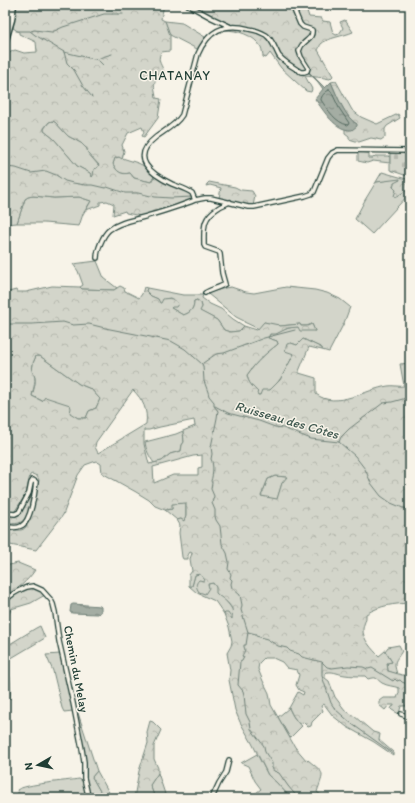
<svg xmlns="http://www.w3.org/2000/svg" width="415" height="803" font-family="Itim,sans-serif">
<style>
.green{fill:#d3d5ca;stroke:#79897f}
.forest{fill:url(#forest-crowns);stroke:#79897f;fill-rule:evenodd}
.cemetery{fill:url(#cemetery-stones);stroke:#79897f}
.water{fill:url(#water-ripples);stroke:#6f8077}
.lines{fill:none;stroke-linecap:round;stroke-linejoin:round}
.shore{stroke:#546a60;stroke-width:1}
.stream{stroke:#6f8077;stroke-width:1}
.street-casing{stroke:#1f3d34;stroke-width:6}
.primary-casing{stroke:#1f3d34;stroke-width:9}
.street{stroke:#f7f3e8;stroke-width:3.5}
.primary{stroke:#f7f3e8;stroke-width:6}
.rail-casing{stroke:#1f3d34;stroke-width:2.5}
.rail{stroke:#f7f3e8;stroke-width:1;stroke-dasharray:3;stroke-linecap:butt}
.labels{text-anchor:middle;dominant-baseline:central;stroke-width:3;stroke-linejoin:round;paint-order:stroke}
.street-label{font-size:12px;fill:#1f3d34;stroke:#f7f3e8}
.neighbourhood-label{font-size:13px;letter-spacing:1px;fill:#1f3d34;stroke:#f7f3e8}
.water-label{font-size:13px;font-style:italic;fill:#405950;stroke:#f7f3e8}
</style>
<defs>
<pattern id="forest-crowns" width="20" height="18" patternUnits="userSpaceOnUse"><rect width="20" height="18" fill="#d3d5ca"/><path d="M2 6a3 3 0 1 1 6 0M12 15a3 3 0 1 1 6 0" fill="none" stroke="#b5b8ae"/></pattern>
<pattern id="cemetery-stones" width="16" height="16" patternUnits="userSpaceOnUse"><rect width="16" height="16" fill="#d3d5ca"/><path d="M2 7V4a2 2 0 0 1 4 0v3zM10 15v-3a2 2 0 0 1 4 0v3z" fill="#b5b8ae"/></pattern>
<pattern id="water-ripples" width="26" height="14" patternUnits="userSpaceOnUse"><rect width="26" height="14" fill="#a4ada3"/><path d="M2 4q2-2 4 0t4 0M15 11q2-2 4 0t4 0" fill="none" stroke="#858e86"/></pattern>
</defs>
<rect width="100%" height="100%" fill="#f7f3e8"/>
<filter id="ink" filterUnits="userSpaceOnUse"><feTurbulence type="fractalNoise" baseFrequency=".025" numOctaves="2"/><feDisplacementMap in="SourceGraphic" scale="8" xChannelSelector="R" yChannelSelector="G"/><feConvolveMatrix kernelMatrix="1 2 1 2 8 2 1 2 1" color-interpolation-filters="sRGB"/></filter>
<g filter="url(#ink)">
<path class="green" d="M165,21L182,23L205,37L197,49L170,35Z
M52,121L55,122L68,136L81,143L87,149L88,153L99,166L97,168L93,176L92,177L90,173L77,166L54,139L44,131V129L49,122Z
M119,157L138,163L146,167L155,175L151,182L134,178L130,173C121,175 117,172 113,164L115,158Z
M400,178V180L394,184L393,187L396,190V197L410,188V193L372,234L355,219L365,200L376,182Z
M33,196L54,198L79,197L91,201L83,214L79,226L44,223H17L25,199L28,197Z
M97,261L104,278L117,288L114,290L82,289L80,287L83,285L78,271L73,264Z
M231,287L246,292L254,293L286,287L315,290L327,293L340,299L350,307L344,323L329,352L322,350V348L303,339L297,345L291,343L294,353C288,366 282,380 271,389C268,392 264,392 260,395H257L256,393L258,392C252,387 248,382 247,375C257,361 265,354 278,344L277,341L268,338L270,334C280,333 288,326 299,327C304,327 310,330 315,331L312,324L307,326H301L300,324L280,326L264,322L259,329L244,322V321L236,317L208,294V293L225,288Z
M147,288L183,295H203L202,298L210,304L221,309L233,319L244,326L239,331L230,332L224,330L217,320L199,311L202,307L201,303L197,300L194,301C194,308 191,313 183,315L171,308L175,301L170,298L164,299L161,304L159,303L158,299L151,296L146,291Z
M36,356H40L79,384L91,389L100,399L96,408L89,411L86,418H78L32,396C34,388 38,379 32,371L33,363Z
M183,431L184,442L182,445L181,451L170,454L162,461L154,463C149,456 146,450 145,442L176,434Z
M275,476L288,477L282,483L277,500L261,496L268,479Z
M186,502V515L184,521L181,519L177,520L165,510L172,509L171,504Z
M200,573L205,579L204,581L208,584L213,583L216,587L219,596L223,597L233,610V620L225,613L224,614L215,601L197,593L189,586H192L195,575Z
M399,645L402,651C395,662 393,661 397,674L388,671L387,663L392,662L385,651L388,647Z
M60,654L68,686L73,711L64,712L62,708L53,671L46,655Z
M289,708C292,715 296,722 302,726L290,738L278,717Z
M78,713L97,771L92,777L104,798H89L76,714Z
M257,754L268,775L276,782L291,798L251,797L261,789L255,781L248,766L241,763Z
M158,773L165,794L168,798H155L150,785Z
M79,779L83,781L86,791V798H20L17,790C25,784 67,781 79,779Z"/>
<path class="forest" d="M15,5H164L161,19L165,21L170,35V51L161,52C156,63 163,64 164,74L158,75C152,87 155,86 156,98L161,99L158,118L144,137L142,136L144,132L142,127L128,133L122,145L124,151L122,159L119,157L115,158L113,164C117,172 121,175 130,173L134,178L151,182L155,175L190,193L192,196L193,199L189,202L141,216L126,213L125,211L113,215L114,204L107,201L100,202V205L86,210L91,201L79,197L54,198L33,196L28,197L25,199L17,223L6,224L5,227V55L15,50L24,53L37,52L36,42L19,34V32L13,28ZM52,121L55,122L68,136L81,143L87,149L88,153L99,165L97,168L94,169L93,176L92,177L90,173L77,166L54,139L44,131V128L49,122Z
M190,5H298L300,8H301V5H305L309,17L321,18L323,21L330,22L333,33L336,35L339,34L343,28L340,22L345,20L353,32C344,36 327,38 321,44C320,45 319,49 318,50L333,76L330,79C322,77 313,77 305,76L312,89L311,92L306,91L281,68L270,53L266,58L263,57C263,54 262,50 261,47C254,35 237,30 224,30L223,29L231,27V24L219,20Z
M336,81L352,110L361,117L377,124L398,114L400,118L387,126L385,129V137L381,140L371,138L359,142L349,139V136L345,133V129L350,130L357,124C345,118 337,95 331,82Z
M358,152L369,153V158H373L375,156H390V163L373,161L367,163L358,161Z
M382,172L410,180V188L396,197L394,196L396,190L393,187L394,183L400,180V179L376,182Z
M209,182L235,187L241,190L252,191L255,196L253,206H249L219,198L221,188L210,185L206,186L207,184Z
M52,286L80,287L82,289L114,290L120,286L124,288L125,291L139,298L142,294L144,287L147,288L146,291L151,296L158,299L160,303H161L163,299C170,298 174,298 178,304L176,307H172L171,308L183,315C191,313 194,308 194,301L197,300L201,303L202,307L200,311L217,320L224,330L230,332L239,331L244,326L257,330L264,322L279,325L280,326L300,324L301,326H307L312,324L315,331H300L298,327L288,328L276,334H270L268,338L277,341L278,344C265,354 257,361 247,375C248,383 253,387 258,392L257,393L258,395H260L262,390H270L280,380L294,354L285,351L287,344L291,343L297,345L303,339L322,348V350L309,347L299,371V373L316,378V394C336,410 366,389 388,386C393,385 399,387 404,386L400,364L410,363V603C393,604 381,605 366,614C367,620 363,624 363,629C362,639 373,650 379,656L385,651L392,662L387,663L388,671L402,675H410V706H401L399,714L392,710L391,709L392,707L394,706V705H389L385,710L379,705V701L383,698H397L399,693V688C394,686 387,686 382,683C376,679 377,676 368,679L365,676C359,676 351,676 345,675C337,674 332,670 325,673V678L329,681L335,697L345,710L354,716L373,732L380,734L379,740L393,752V755L374,742L347,727L333,716L324,704L321,706L323,711L312,722L311,726L308,727L303,722L299,724L293,716L289,708L298,692L303,695L304,692L299,690L296,685L299,675L297,670L287,668L282,662L273,658H264L259,663L258,669L263,681L269,693L271,705L295,747L307,761L308,760C326,775 324,771 317,792L325,798H291L276,782L268,775L252,743L240,722L235,710L229,680L230,670L227,653L231,646L232,641L229,627L224,614L225,613H228L232,619C232,616 233,612 232,609C229,602 221,598 216,593V587L213,583L208,584L209,588L205,594L199,592C196,587 195,584 199,580L204,581L205,580L200,574L195,575L192,586H189V575L192,571L190,559L192,553L190,552L188,555V559H183L182,557L179,533L180,525L177,520L181,519L184,521L186,515V503L172,504V509L165,510L155,506L149,500L136,492L102,473L101,464L96,461L85,465L78,475L63,515L36,550L5,544V527C10,528 16,531 21,530C32,529 37,490 39,480L37,476L32,474L30,475L26,494L15,511L13,513L5,511V293L16,290L17,292H26ZM36,356H40L79,384L91,389L100,399L96,408L89,411L86,418H78L70,413L71,408L70,405L45,397L42,401L32,396C33,388 38,379 32,371L33,363ZM133,390C143,400 148,410 146,424L98,453L95,447L96,442ZM194,420L195,426L183,431L184,442L182,445L181,451L170,454L162,461L149,464L144,444V430H149L160,427ZM202,455V467L198,468V475H173L154,483L153,467L193,456ZM275,476L287,477L282,483L277,499L261,496L268,479Z
M30,497H31C30,505 27,521 19,523C14,524 9,524 5,524V514L14,516L19,515Z
M18,563L35,570C28,581 16,590 5,598V566Z
M29,588C36,588 39,590 45,595L31,603L11,609L9,614H7L8,600C14,594 21,590 29,588Z
M40,626L45,638L8,660L5,665L6,669L8,670C11,679 11,690 10,699L9,698L8,694L6,692L8,689L5,681V647L36,628Z
M150,721L153,722L161,730L154,746V759L158,768V773L150,785L155,798H134L139,771L148,743L147,732Z
M97,771L112,798H104L92,777Z"/>
<path class="cemetery" d="M390,153H409L410,177L390,170Z"/>
<path class="water" d="M309,72L325,88L331,82C336,94 346,119 357,124V126L352,130C335,131 324,111 315,99L323,89L318,82L308,72Z
M73,604L100,606L101,607V611L100,613L97,614L72,613L70,612L71,605Z"/>
<g class="lines">
<path class="shore" d="M329,90L331,91L339,108L349,123L348,125C336,123 328,110 321,100C321,96 325,92 329,90Z"/>
<path class="stream" d="M16,31H30L35,35L64,52L67,63L74,70L83,86L92,97
M31,31L34,30L52,32L63,27L104,14H123
M64,52L98,60L104,66
M98,59L102,57L112,54
M5,167L16,168L31,173L46,171L56,175L65,181L73,183L85,185H92L105,188L107,187L125,193H138L155,197L171,198L192,197
M5,324H32L63,322L73,325L89,324L105,328L171,341L185,349L202,364L203,366L204,381L208,392L209,396L214,402V406L218,411L217,418L211,447L212,454L211,459C214,465 213,475 211,481L212,483L211,489L214,496L212,503L215,510V516L216,520L220,526L222,544L227,553L229,562L228,569L231,574L230,578L232,580L231,584L232,588L240,595L242,605L241,610L248,632L246,645H244V647C246,650 244,652 242,656L244,657L242,661L240,662L238,685L243,691L244,695L246,714L250,722L251,729L264,746L265,752L272,763V768L274,771L279,773L288,786L298,798
M203,363L216,354L224,353L264,338L295,330
M215,406L228,413L259,421L275,427L283,428L311,439L339,442L355,456L365,469L371,483L381,496L391,503L403,508L410,509
M339,442L341,437L349,429L383,403L392,402L410,397
M248,632L256,634V636L267,639L278,646L287,648L290,651L299,654L302,657L322,662L327,667L332,668L348,666L363,667L368,669L372,668L393,681L395,679L397,681L400,680L402,682L407,684L410,683
M322,663V676L331,703L335,709L352,724L391,752"/>
<defs>
<path id="street" d="M188,5L212,18L229,26
M195,200L205,198H211L248,207H254L305,196L311,194L314,192L328,158L332,153L338,150L410,151
M97,258C97,250 103,235 109,230C119,222 133,220 144,217C161,212 179,207 195,200L192,193C186,189 179,187 172,184C151,174 129,158 156,137C164,131 176,125 182,115L198,54C208,31 224,22 249,29C255,30 261,32 266,35C273,40 275,49 279,56C285,63 293,67 301,72H304L307,71L308,68L301,57L299,51C300,49 301,46 302,45C307,39 313,38 312,30L303,27L300,24L292,5
M205,293C211,289 219,288 225,284L222,273L220,254L219,252L205,247L204,245C204,228 202,218 218,208C222,205 226,204 230,202
M5,513L15,514L19,512L29,493L31,483L33,480L36,482C35,492 31,522 21,526C16,529 10,527 5,526
M5,600L13,594L20,590L27,587L33,586L42,590L51,600L53,604L55,612L59,641L73,703L82,749L84,762V778L87,791L88,798
M5,629L6,621V599
M401,714L410,717
M212,798L219,783L226,772L229,760"/>
<path id="primary" d="M5,40L11,20L13,5"/>
</defs>
<use href="#street" class="street-casing"/>
<use href="#primary" class="primary-casing"/>
<use href="#street" class="street"/>
<use href="#primary" class="primary"/>
<defs>
<path id="rail" d="M5,18L7,5"/>
</defs>
<use href="#rail" class="rail-casing"/>
<use href="#rail" class="rail"/>
</g>
</g>
<g class="labels">
<g class="street-label">
<text transform="translate(76 669) rotate(79)">Chemin du Melay</text>
</g>
<g class="neighbourhood-label">
<text x="175" y="75">CHATANAY</text>
</g>
<g class="water-label">
<text transform="translate(287 420) rotate(16)">Ruisseau des Côtes</text>
</g>
</g>
<rect width="415" height="803" fill="none" stroke="#f7f3e8" stroke-width="20"/>
<rect x="10" y="10" width="395" height="783" fill="none" stroke="#1f3d34" stroke-width="1.5" filter="url(#ink)"/>
<g transform="translate(38 765) rotate(261)" stroke="#f7f3e8" stroke-width="3" paint-order="stroke">
<path d="M0-3L7 15L0 10L-7 15Z" fill="#1f3d34"/>
<text y="-6" font-size="11" font-weight="bold" text-anchor="middle" fill="#1f3d34">N</text>
</g>
</svg>
